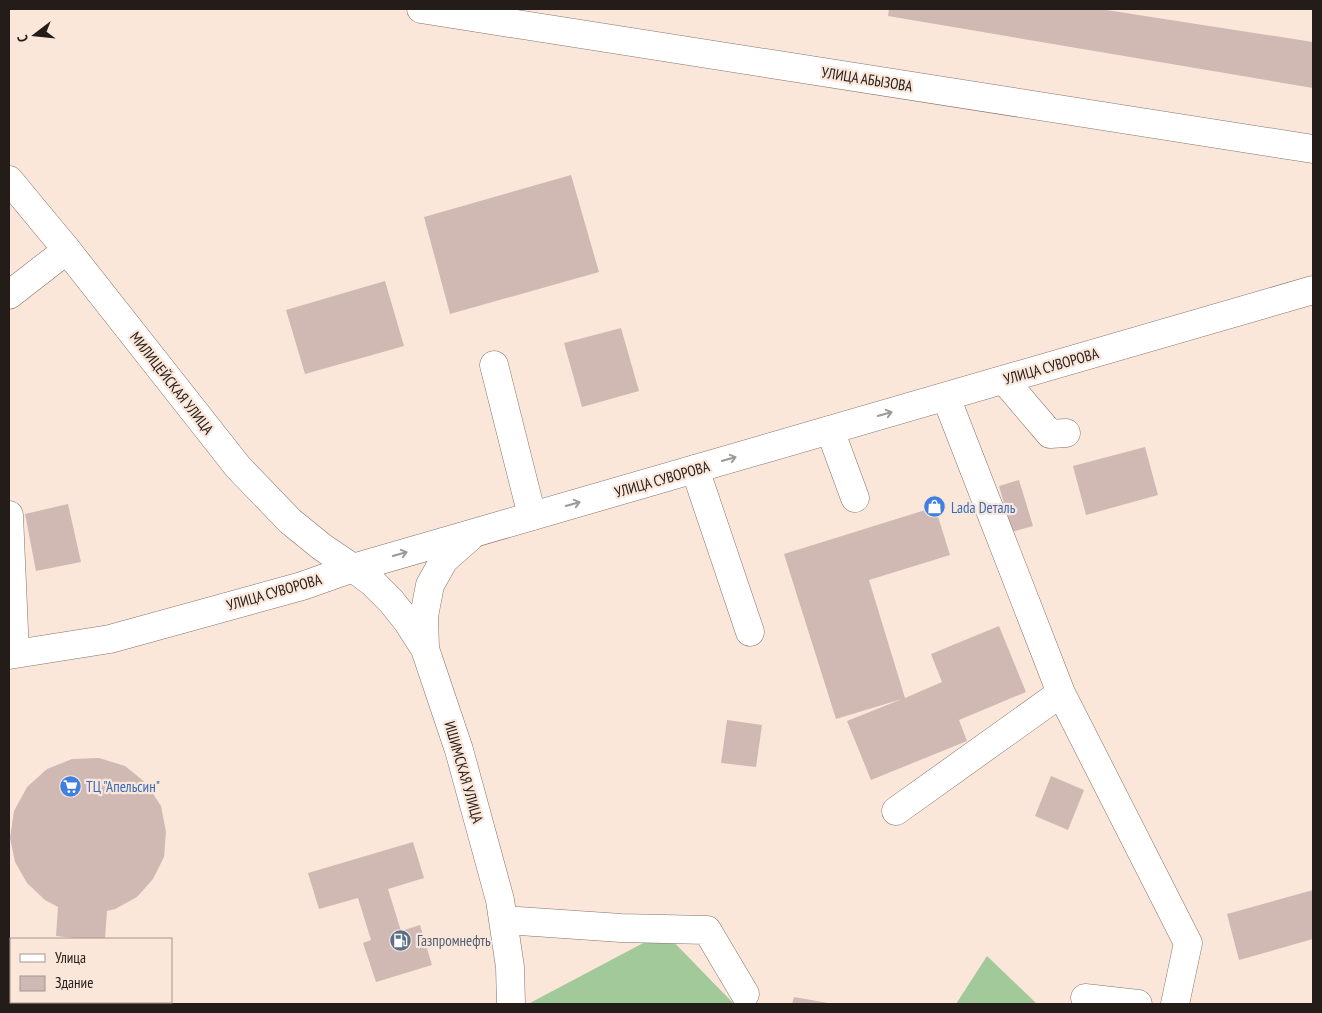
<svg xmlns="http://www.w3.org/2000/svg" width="1322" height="1013" font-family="'PT Sans Narrow',sans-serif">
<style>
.forest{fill:#a2c999}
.building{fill:#d0b9b3}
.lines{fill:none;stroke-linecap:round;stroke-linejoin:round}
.minor-casing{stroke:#857368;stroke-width:29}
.major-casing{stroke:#857368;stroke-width:29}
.minor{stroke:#fff;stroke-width:28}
.major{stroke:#fff;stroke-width:28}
.oneway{stroke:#9c9997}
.labels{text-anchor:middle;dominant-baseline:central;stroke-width:4.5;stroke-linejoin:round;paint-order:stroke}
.street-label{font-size:15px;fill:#231c18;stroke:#fbe6da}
.shop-label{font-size:15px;fill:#366cbe;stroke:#fbe6da;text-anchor:start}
.service-label{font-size:15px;fill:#4e5e75;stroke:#fbe6da;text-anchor:start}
</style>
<rect width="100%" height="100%" fill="#fbe6da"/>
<path class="forest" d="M664,932L734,1004H528Z
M987,956L1037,1004H956Z"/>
<path class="building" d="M889,9H1100L1313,42V88L888,16Z
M571,175L599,272L450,314L424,217Z
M385,281L404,346L305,374L286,310Z
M621,328L639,391L582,407L564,343Z
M1145,447L1158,495L1086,515L1073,466Z
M1019,480L1033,526L1012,532L999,486Z
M68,504L81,562L36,571L25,514Z
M935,507L950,555L869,580L905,698L942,682L931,654L999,626L1026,692L959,720L967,741L871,780L847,721L902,699L836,719L784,554Z
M727,720L762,725L756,767L721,763Z
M99,758L125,766L146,783L161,806L166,832L164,857L153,879L137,897L115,909L107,911L105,939H84L56,936L58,907L45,900L27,883L15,862L10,838L14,811L27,787L47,769L72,759Z
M1051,776L1084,790L1068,830L1035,816Z
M413,842L424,878L388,889L401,931L420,925L432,965L376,982L363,943L371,940L358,898L319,909L308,873Z
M1313,890V939L1239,960L1227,914Z
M794,997L828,1003V1004H792Z"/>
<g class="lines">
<defs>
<path id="minor" d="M421,9L1313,149
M9,295L67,250
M494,365L532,516
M1004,380L1050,434L1066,433
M830,430L855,498
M695,469L750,632
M9,515L15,654
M9,655L110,639L302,586L353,568
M1061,693L1188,943L1175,1004
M896,811L1061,693L946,397
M504,920L621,928L707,930L745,994
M1085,998L1138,1004"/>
<path id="major" d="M9,180L67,250L238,467L290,521L322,547L353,568L373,583L391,601L407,621L425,649L459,750L500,900L510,967L511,1004
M353,568L1313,290
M425,649L424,616L430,585L444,560L470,537"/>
</defs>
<use href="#minor" class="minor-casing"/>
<use href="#major" class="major-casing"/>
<use href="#minor" class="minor"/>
<use href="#major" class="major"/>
</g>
<defs><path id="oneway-shaft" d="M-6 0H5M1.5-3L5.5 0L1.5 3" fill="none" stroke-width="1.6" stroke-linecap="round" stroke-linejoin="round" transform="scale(1.25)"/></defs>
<g class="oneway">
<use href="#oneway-shaft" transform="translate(885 414) rotate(-16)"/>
<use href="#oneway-shaft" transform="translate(729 459) rotate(-16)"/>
<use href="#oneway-shaft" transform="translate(573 504) rotate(-16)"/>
<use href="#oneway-shaft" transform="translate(400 554) rotate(-16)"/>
</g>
<defs>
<symbol id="shop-disc" viewBox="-11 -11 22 22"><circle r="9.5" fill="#3f7fe0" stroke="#fbe6da"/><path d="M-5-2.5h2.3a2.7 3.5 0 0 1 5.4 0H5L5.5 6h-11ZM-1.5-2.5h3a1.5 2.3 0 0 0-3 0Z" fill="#fff"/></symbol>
<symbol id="supermarket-disc" viewBox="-11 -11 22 22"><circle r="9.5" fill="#3f7fe0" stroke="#fbe6da"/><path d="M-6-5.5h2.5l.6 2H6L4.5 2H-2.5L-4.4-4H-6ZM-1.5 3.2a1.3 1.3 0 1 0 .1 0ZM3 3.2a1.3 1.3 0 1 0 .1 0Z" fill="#fff"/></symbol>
<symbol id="fuel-disc" viewBox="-11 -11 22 22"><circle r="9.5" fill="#5c6f8a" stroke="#fbe6da"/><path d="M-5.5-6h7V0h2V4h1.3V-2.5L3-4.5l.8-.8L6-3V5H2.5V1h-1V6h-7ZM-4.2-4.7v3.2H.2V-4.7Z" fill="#fff"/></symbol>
</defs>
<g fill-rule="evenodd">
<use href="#shop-disc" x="922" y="494" width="25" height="25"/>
<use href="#supermarket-disc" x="58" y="774" width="25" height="25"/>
<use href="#fuel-disc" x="388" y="928" width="25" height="25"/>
</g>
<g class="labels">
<g class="street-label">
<text transform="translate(867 79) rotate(9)">УЛИЦА АБЫЗОВА</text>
<text transform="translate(1051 366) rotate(-16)">УЛИЦА СУВОРОВА</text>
<text transform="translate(172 383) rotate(52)">МИЛИЦЕЙСКАЯ УЛИЦА</text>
<text transform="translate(662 479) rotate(-16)">УЛИЦА СУВОРОВА</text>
<text transform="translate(274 592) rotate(-16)">УЛИЦА СУВОРОВА</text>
<text transform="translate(464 772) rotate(74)">ИШИМСКАЯ УЛИЦА</text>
</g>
<g class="shop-label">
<text x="951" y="507">Lada Dеталь</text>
<text x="86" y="786">ТЦ "Апельсин"</text>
</g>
<g class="service-label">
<text x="417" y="940">Газпромнефть</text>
</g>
</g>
<rect width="1322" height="1013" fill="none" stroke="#231c18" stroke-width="20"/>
<rect x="10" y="938" width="162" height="65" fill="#fbe6da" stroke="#a5958c"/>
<rect x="20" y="954" width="25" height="8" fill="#ffffff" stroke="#a5958c"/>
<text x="55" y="963" font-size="15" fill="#231c18">Улица</text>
<rect x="20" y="976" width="25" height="15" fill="#d0b9b3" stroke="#a5958c"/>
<text x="55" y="988" font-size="15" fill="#231c18">Здание</text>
<g transform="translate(35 35) rotate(254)" stroke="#fbe6da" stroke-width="4" paint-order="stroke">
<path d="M0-4L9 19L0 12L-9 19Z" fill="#231c18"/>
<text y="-8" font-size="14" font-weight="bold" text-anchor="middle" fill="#231c18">С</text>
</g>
</svg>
